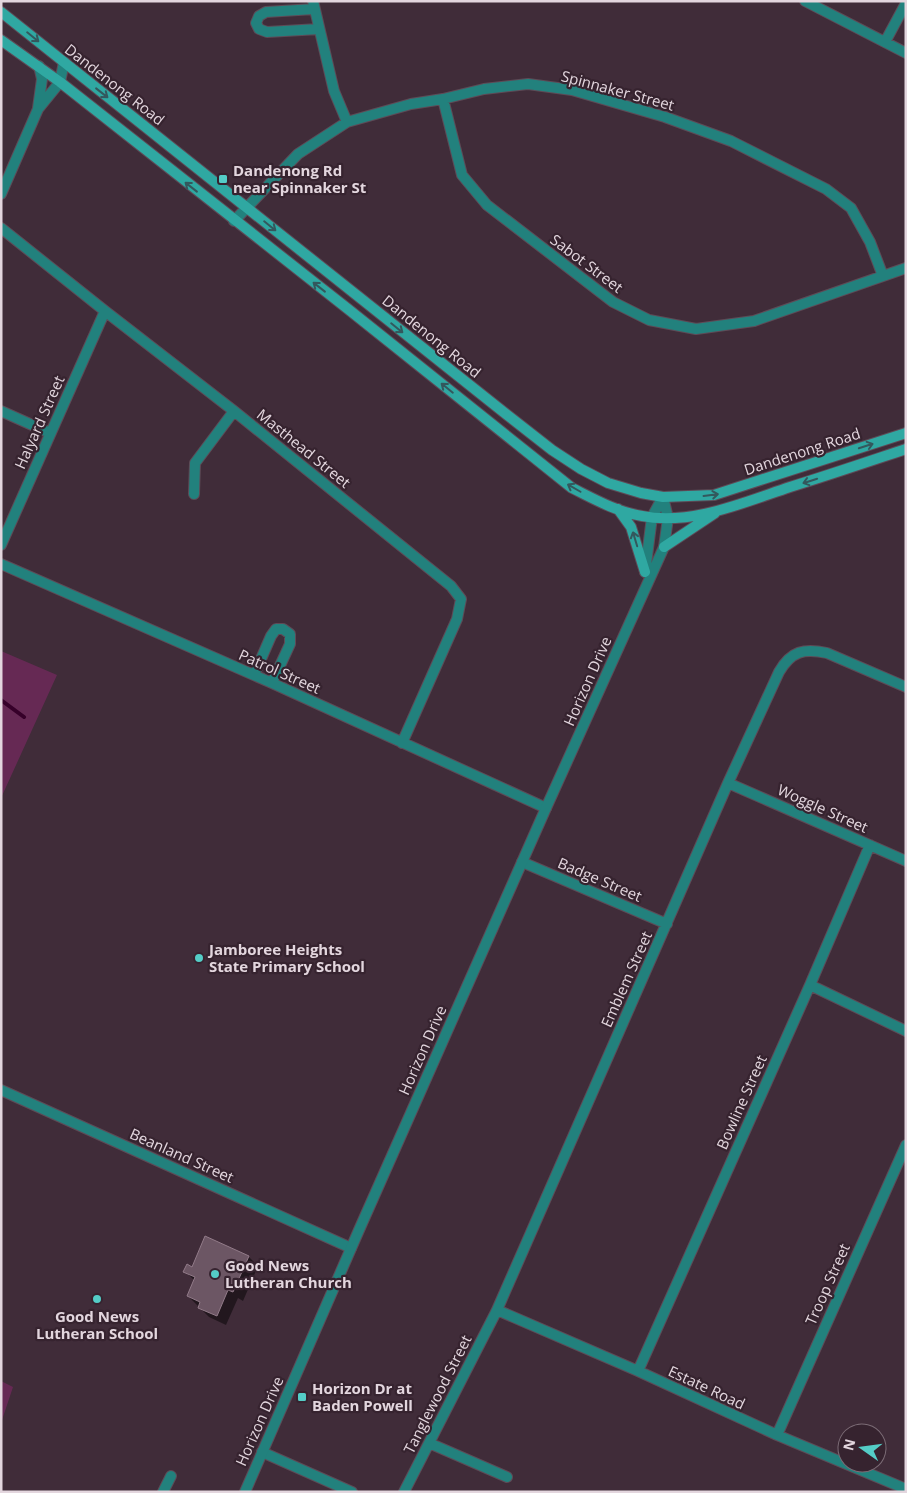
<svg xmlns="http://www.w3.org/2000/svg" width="907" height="1493" font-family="'Open Sans',sans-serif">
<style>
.green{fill:#662954}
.shadow{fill:#0007}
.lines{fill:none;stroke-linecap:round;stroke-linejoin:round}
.stream{stroke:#360029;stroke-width:4}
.building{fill:#6c5664;stroke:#927b89}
.minor-casing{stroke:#5d4b57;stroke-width:12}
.tertiary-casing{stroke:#5d4b57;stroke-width:12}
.secondary-casing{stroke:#5d4b57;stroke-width:12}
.minor{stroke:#22817d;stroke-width:10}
.tertiary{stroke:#22817d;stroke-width:10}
.secondary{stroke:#2fa8a2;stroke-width:10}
.oneway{stroke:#33585d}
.poi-dot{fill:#54cdc7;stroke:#36232f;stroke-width:2}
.labels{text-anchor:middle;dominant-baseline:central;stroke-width:4.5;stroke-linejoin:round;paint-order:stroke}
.street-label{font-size:15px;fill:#e3d6de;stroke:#36232f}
.poi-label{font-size:15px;font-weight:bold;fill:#e3d6de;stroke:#36232f;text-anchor:start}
</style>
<rect width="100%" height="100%" fill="#402c39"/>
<path class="green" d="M1,651L57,675L1,798Z
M1,1381L13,1387L1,1423Z"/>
<path class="shadow" d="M249,1257L258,1266L243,1301L238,1298L226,1325L209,1317L188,1296L195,1281L185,1271L193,1268Z"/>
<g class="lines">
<path class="stream" d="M1,700L24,717"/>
</g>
<path class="building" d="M205,1236L249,1256L233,1292L228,1290L217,1316L198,1308L200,1302L187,1296L195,1277L183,1272L187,1264L192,1267Z"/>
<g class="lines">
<defs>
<path id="minor" d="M313,1L334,91L347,122
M805,1L906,53
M314,9L266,12L259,16L256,23L259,29L267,32L319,29
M885,42L906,3
M443,99L462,175L487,205L613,302L649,320L696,329L754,321L906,268
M38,108L42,79L39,66
M1,194L38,109L60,82L64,62
M234,221L298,154L347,122L411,104L443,99L484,89L528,84L572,90L665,117L731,141L826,189L851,208L870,242L883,276
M1,228L105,311L234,411L451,586L461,599L457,619L402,743
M1,411L50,433
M194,494L195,463L234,411
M1,545L105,311
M1,564L272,683L546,808
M254,675L271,636L276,629H283L290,634V644L272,683
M728,783L906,861
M522,862L667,924
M810,985L906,1031
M1,1090L351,1248
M497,1310L638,1371L777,1435L906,1489
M638,1371L810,985L870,845
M777,1435L906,1145
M429,1443L507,1477
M262,1452L352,1492
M163,1492L171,1476
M404,1492L497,1310L728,783L779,672C791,651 804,648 827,653L906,687"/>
<path id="tertiary" d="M645,572L652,517L663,497
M245,1492L359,1230L546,808L664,547L668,518L663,497"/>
<path id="secondary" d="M1,12L506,414L552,450L581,469L608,483L641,493L663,497L714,495L906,433
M1,40L60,82L348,309L572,488C594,499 617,512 642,516C690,526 745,502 790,487C829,475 867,462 906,449
M618,509L631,527L645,572
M664,547L715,513"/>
</defs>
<use href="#minor" class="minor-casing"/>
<use href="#tertiary" class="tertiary-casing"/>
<use href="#secondary" class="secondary-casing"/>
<use href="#minor" class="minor"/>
<use href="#tertiary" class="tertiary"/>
<use href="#secondary" class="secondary"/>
</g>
<defs><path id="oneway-shaft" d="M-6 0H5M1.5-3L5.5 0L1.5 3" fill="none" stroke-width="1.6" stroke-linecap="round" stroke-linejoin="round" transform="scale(1.25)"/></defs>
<g class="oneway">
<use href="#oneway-shaft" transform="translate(33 37) rotate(39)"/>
<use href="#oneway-shaft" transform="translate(102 93) rotate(38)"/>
<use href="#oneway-shaft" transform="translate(191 187) rotate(-142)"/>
<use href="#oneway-shaft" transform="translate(270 226) rotate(39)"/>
<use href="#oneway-shaft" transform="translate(319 287) rotate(-142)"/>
<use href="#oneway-shaft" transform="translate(397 328) rotate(39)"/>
<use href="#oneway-shaft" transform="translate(447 388) rotate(-141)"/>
<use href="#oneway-shaft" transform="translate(866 446) rotate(-18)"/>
<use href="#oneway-shaft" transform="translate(810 481) rotate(162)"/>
<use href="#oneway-shaft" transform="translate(574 488) rotate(-150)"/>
<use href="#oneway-shaft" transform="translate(711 495) rotate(-7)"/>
<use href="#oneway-shaft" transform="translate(635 539) rotate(-107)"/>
</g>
<g class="poi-dot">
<rect x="218" y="174" width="10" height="10" rx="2.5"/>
<circle cx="199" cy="958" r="5"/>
<circle cx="215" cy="1274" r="5"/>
<circle cx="97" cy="1299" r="5"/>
<rect x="297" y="1392" width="10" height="10" rx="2.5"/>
</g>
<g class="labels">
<g class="street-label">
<text transform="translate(115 84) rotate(38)">Dandenong Road</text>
<text transform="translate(618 90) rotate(15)">Spinnaker Street</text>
<text transform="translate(587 263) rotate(37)">Sabot Street</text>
<text transform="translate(432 336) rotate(39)">Dandenong Road</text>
<text transform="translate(39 422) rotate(-66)">Halyard Street</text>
<text transform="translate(304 448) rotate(39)">Masthead Street</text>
<text transform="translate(802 451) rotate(-18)">Dandenong Road</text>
<text transform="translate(280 671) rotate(24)">Patrol Street</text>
<text transform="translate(587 681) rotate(-66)">Horizon Drive</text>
<text transform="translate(823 808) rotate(24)">Woggle Street</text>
<text transform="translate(600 879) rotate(23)">Badge Street</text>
<text transform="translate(626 979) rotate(-66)">Emblem Street</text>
<text transform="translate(422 1050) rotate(-66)">Horizon Drive</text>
<text transform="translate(741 1102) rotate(-66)">Bowline Street</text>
<text transform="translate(182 1155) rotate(24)">Beanland Street</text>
<text transform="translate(827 1284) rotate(-66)">Troop Street</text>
<text transform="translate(707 1387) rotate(25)">Estate Road</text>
<text transform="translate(437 1394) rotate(-63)">Tanglewood Street</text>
<text transform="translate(259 1421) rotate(-66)">Horizon Drive</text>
</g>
<g class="poi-label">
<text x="233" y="170">Dandenong Rd<tspan x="233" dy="17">near Spinnaker St</tspan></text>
<text x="209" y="949">Jamboree Heights<tspan x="209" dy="17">State Primary School</tspan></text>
<text x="225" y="1265">Good News<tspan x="225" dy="17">Lutheran Church</tspan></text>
<text x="97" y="1316" text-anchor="middle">Good News<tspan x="97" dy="17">Lutheran School</tspan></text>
<text x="312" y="1388">Horizon Dr at<tspan x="312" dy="17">Baden Powell</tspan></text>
</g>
</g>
<rect width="907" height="1493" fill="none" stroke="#e3d6de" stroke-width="5"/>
<g transform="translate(862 1448) rotate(284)"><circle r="24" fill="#36232f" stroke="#7b6b75"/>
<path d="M0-4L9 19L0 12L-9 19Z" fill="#54cdc7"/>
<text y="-8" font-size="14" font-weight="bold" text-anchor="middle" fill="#e3d6de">N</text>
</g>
</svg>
